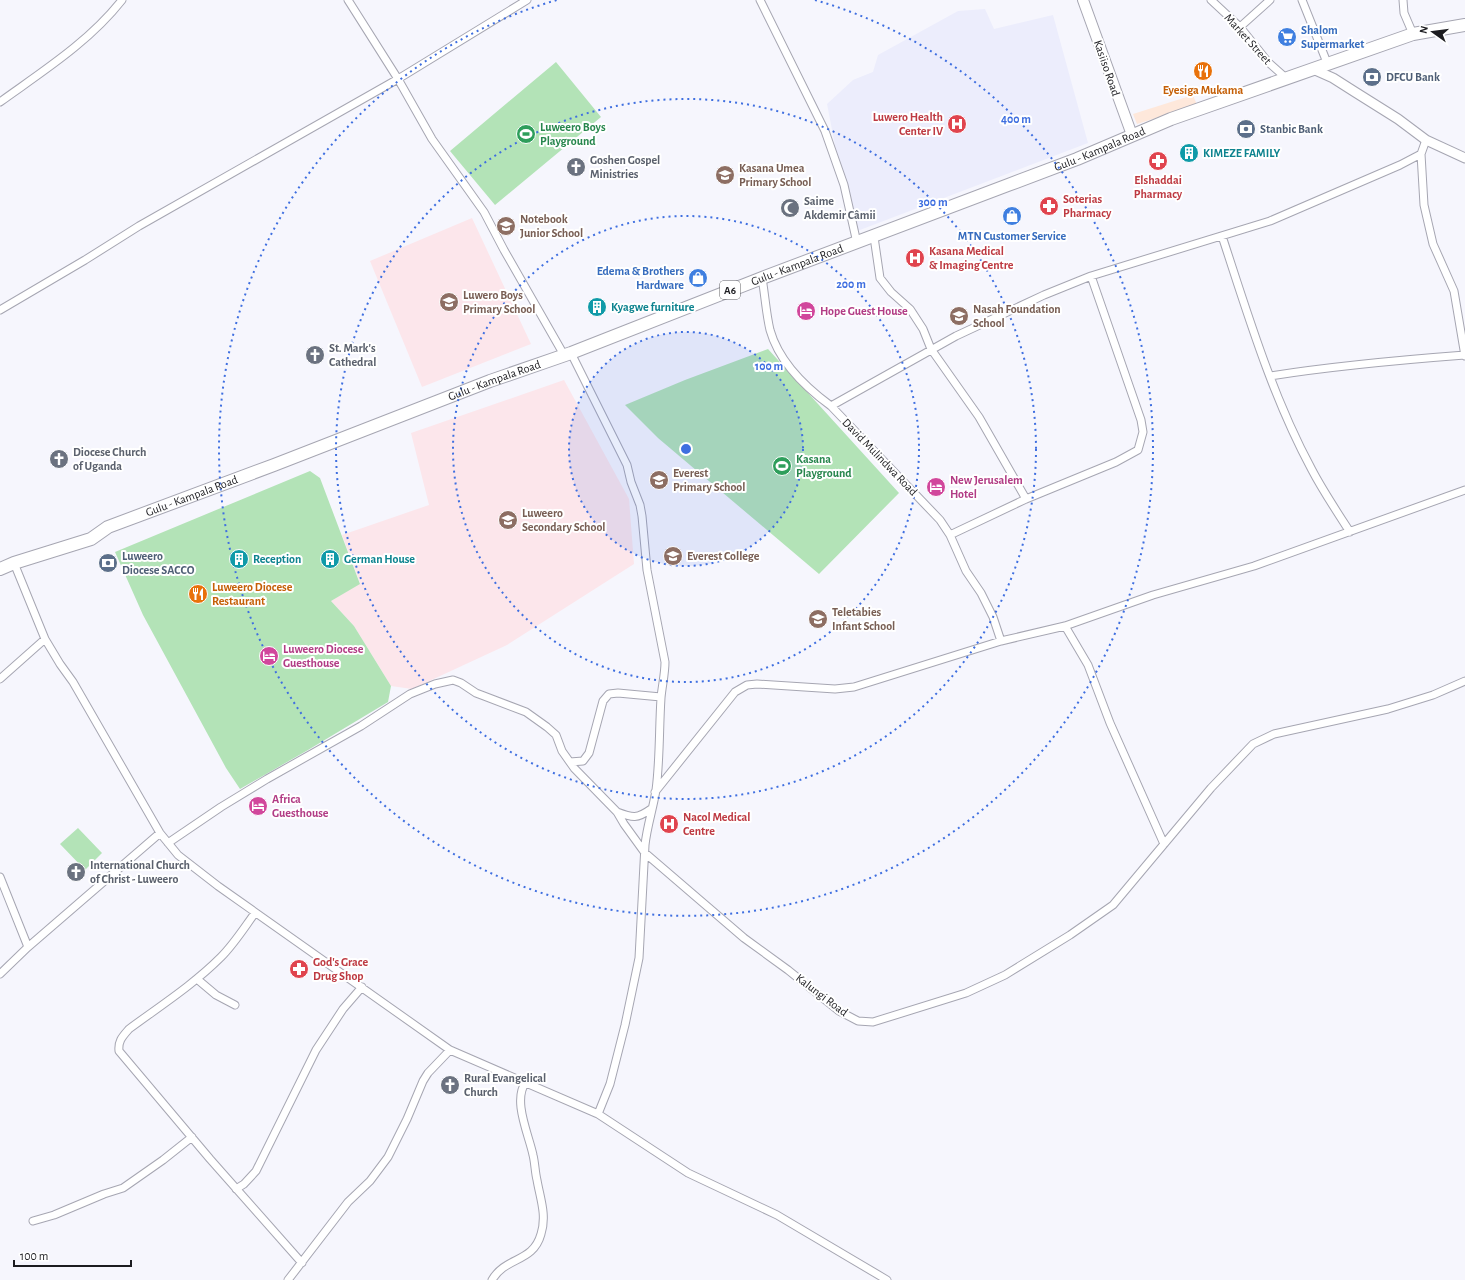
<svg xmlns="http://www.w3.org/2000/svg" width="1465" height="1280" font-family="'Alegreya Sans',sans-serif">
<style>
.commercial{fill:#fee8db}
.built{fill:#ecedfc}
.education{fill:#fce6eb}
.green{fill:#b3e3b7}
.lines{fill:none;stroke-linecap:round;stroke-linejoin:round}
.minor-casing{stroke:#a6a6b2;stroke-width:9}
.tertiary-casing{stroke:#a6a6b2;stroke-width:11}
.secondary-casing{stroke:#a6a6b2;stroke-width:12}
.primary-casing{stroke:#a6a6b2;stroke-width:14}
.minor{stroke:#fff;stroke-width:7}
.tertiary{stroke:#fff;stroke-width:9}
.secondary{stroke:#fff;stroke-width:10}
.primary{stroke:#fff;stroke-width:12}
.ring{fill:none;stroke:#3f6fe0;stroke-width:2;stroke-dasharray:2 4}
.labels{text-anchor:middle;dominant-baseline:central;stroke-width:4;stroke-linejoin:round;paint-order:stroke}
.shield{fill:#fff;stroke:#606063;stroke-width:1}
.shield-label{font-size:11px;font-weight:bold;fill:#1c1c20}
.shop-label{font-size:12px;font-weight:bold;fill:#366cbe;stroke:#fff;text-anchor:start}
.street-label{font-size:12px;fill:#1c1c20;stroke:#fff}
.service-label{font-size:12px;font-weight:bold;fill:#4e5e75;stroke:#fff;text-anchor:start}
.food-label{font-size:12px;font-weight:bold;fill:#c56008;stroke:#fff}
.health-label{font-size:12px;font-weight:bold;fill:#be3a42;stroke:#fff;text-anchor:start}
.leisure-label{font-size:12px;font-weight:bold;fill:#27864d;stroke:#fff;text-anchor:start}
.culture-label{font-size:12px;font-weight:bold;fill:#0d838f;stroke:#fff;text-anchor:start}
.worship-label{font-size:12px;font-weight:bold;fill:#5b616d;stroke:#fff;text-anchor:start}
.education-label{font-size:12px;font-weight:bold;fill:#785e54;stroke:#fff;text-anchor:start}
.hotel-label{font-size:12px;font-weight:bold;fill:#b23c85;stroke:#fff;text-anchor:start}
.centre{fill:#3f6fe0;stroke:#fff;stroke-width:2}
.ring-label{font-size:12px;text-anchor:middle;font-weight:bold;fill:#3f6fe0;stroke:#fff;stroke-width:4;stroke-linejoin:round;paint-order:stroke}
</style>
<rect width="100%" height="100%" fill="#f6f6fd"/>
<path class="commercial" d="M1193,95L1197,105L1137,124L1133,114Z"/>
<path class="built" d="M985,9L994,29L1053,15L1088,143L852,233L827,104L853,80L873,72L878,55L958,11Z"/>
<path class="education" d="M472,218L531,344L422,387L370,261Z
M564,380L629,499L634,564L507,645L412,689L391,686L354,626L331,601L360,583L342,535L429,505L411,433Z"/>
<path class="green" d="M556,62L601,117L495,205L450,151Z
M768,349L899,493L819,574L658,438L625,405L685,380Z
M310,471L320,478L360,584L331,601L354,626L391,686L388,702L308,750L240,789L226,768L143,615L115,552Z
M78,828L102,853L85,870L60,844Z"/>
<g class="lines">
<defs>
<path id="minor" d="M348,0L398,79L432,139L484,212L504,250L564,355
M760,0L825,131L844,185L857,243
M1211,0L1240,27L1268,62L1286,78
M1302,0L1328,65
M1403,0L1404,13L1413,34
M1240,27L1270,0
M0,102C43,71 89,42 122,0
M1426,140L1421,154L1424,205L1433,244L1454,291L1465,356
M1222,236C1248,315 1272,396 1312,470C1323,491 1337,512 1350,532
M874,237L880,278L891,292L910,309L923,329L931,349L979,417L1026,499
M762,278C765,295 766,313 770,330C779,362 805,387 831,406L940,520L950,535L966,571L981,593L993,617L1001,641
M0,310L85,260L139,226L398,79L527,0
M571,353L627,465L631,482L640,505L642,516L647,570L665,662C665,674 662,686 661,698C659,729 660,760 656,790C653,809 647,826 645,845L639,958L625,1025L610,1084L598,1114
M1270,376C1334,366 1399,360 1465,355
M831,406L956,336L1044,295L1091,276L1270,221L1400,165L1421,154
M950,535L1026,499L1116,462L1138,450L1143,432L1141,420L1091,276
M14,563L45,639L60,664L73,682L160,833L178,855L218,886L450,1050L598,1114L688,1173L777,1215L887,1280
M1065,626L1088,665L1110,723L1164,844
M0,679L45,639
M570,762L583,761L589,753L603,701L609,694L618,693L661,697
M655,792L735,692L747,685L757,684L835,689L854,687L1001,641L1065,626L1153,595L1254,566L1465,490
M617,812C633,818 637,819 651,809
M168,843L221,807L267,779L361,726L410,694L435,684L453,680L461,683L476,693L484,696L526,712L547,727L556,735L562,751L574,768L617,812L624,824L645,853L744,938L788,970L839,1011L858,1021L873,1022L966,993L1005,975L1070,935L1113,905L1211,788L1253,744L1274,734L1388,709L1433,695L1465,681
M0,877L28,947
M255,913C244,928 234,944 221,957C193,985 160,1006 129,1029C122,1037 118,1041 119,1051L210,1159L302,1263
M0,974L28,947L160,833
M197,979L216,995L235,1005
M236,1189L244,1184L256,1171L316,1050L343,1009L362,987
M33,1221L54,1215L104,1194L123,1188L163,1160L192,1137
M288,1280L348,1202L370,1181L388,1157L407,1119L423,1081L428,1073L450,1050
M492,1280C506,1256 533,1263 541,1234C547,1215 540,1198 537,1180C535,1172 535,1163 533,1155C529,1135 512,1100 526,1082"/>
<path id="tertiary" d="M1315,70L1333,78L1355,92L1398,119L1426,140L1465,158"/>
<path id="secondary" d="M1083,0L1132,135"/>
<g id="primary">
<path id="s1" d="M0,569L14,563L91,539L108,527L274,465L490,381L571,353L762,278L1008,185L1077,159L1171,119L1413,34L1465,25"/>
</g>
</defs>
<use href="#minor" class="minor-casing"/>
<use href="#tertiary" class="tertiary-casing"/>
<use href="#secondary" class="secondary-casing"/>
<use href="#primary" class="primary-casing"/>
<use href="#minor" class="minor"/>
<use href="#tertiary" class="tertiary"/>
<use href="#secondary" class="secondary"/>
<use href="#primary" class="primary"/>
</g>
<circle cx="686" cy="449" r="117" fill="#3f6fe0" fill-opacity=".12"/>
<g class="ring">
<circle cx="686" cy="449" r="117"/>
<circle cx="686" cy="449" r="233"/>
<circle cx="686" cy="449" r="350"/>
<path d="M815 0A467 467 0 1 1 557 0"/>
</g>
<defs>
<symbol id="supermarket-disc" viewBox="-11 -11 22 22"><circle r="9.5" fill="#3f7fe0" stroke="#fff"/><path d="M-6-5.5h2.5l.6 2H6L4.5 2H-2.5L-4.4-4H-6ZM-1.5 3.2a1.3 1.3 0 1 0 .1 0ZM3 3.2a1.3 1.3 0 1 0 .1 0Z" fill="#fff"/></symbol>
<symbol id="restaurant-disc" viewBox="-11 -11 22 22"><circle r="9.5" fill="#e8710a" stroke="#fff"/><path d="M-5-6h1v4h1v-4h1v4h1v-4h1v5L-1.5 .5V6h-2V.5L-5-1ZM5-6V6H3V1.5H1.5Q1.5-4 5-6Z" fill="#fff"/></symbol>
<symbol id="bank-disc" viewBox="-11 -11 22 22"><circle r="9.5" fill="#5c6f8a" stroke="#fff"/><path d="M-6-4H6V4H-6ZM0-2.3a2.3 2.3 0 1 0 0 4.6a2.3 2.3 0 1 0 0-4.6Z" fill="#fff"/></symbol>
<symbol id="hospital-disc" viewBox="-11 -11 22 22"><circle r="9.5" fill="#e0444e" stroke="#fff"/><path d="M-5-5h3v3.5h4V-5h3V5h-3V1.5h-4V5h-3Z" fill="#fff"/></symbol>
<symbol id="stadium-disc" viewBox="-11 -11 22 22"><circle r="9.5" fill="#2e9e5b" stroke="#fff"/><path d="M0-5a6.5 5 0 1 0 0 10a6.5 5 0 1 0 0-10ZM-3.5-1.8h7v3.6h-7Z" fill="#fff"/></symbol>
<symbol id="building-disc" viewBox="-11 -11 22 22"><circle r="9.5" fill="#0f9aa8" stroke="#fff"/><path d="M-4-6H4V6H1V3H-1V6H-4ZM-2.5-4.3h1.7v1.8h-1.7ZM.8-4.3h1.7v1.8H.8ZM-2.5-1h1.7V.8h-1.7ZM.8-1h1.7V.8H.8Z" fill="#fff"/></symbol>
<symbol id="pharmacy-disc" viewBox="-11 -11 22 22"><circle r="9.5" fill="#e0444e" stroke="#fff"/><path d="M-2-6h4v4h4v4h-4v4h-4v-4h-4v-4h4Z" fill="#fff"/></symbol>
<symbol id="church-disc" viewBox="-11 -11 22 22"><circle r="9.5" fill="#6b7280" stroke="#fff"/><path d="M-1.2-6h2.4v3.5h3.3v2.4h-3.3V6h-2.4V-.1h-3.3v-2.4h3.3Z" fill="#fff"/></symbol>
<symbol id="school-disc" viewBox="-11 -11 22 22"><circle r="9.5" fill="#8d6e63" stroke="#fff"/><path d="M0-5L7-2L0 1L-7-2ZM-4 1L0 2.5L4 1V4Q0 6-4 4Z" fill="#fff"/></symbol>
<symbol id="mosque-disc" viewBox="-11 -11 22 22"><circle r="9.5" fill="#6b7280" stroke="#fff"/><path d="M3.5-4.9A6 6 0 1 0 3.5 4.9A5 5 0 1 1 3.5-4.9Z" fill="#fff"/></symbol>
<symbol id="shop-disc" viewBox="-11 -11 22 22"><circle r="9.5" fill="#3f7fe0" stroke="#fff"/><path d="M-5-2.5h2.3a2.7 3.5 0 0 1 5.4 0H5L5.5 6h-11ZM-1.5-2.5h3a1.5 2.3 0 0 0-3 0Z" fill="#fff"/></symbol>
<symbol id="hotel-disc" viewBox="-11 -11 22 22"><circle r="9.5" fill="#d1479c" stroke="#fff"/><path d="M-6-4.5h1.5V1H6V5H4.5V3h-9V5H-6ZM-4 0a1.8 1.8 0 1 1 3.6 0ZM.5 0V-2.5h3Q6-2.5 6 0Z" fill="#fff"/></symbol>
</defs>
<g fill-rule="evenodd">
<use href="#supermarket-disc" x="1276" y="26" width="22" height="22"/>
<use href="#restaurant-disc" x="1192" y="60" width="22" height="22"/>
<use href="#bank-disc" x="1361" y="66" width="22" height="22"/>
<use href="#hospital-disc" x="946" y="113" width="22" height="22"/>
<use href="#bank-disc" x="1235" y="118" width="22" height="22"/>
<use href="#stadium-disc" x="515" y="123" width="22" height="22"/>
<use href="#building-disc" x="1178" y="142" width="22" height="22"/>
<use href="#pharmacy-disc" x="1147" y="150" width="22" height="22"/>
<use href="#church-disc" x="565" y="156" width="22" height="22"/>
<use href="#school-disc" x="714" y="164" width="22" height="22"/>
<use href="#pharmacy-disc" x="1038" y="195" width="22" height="22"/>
<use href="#mosque-disc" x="779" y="197" width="22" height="22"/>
<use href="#shop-disc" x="1001" y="205" width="22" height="22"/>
<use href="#school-disc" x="495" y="215" width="22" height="22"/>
<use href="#hospital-disc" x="904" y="247" width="22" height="22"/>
<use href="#shop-disc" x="687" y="267" width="22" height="22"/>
<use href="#school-disc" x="438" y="291" width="22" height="22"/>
<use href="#building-disc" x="586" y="296" width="22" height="22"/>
<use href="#hotel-disc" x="795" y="300" width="22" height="22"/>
<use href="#school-disc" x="948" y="305" width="22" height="22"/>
<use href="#church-disc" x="304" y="344" width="22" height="22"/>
<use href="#church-disc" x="48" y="448" width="22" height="22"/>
<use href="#stadium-disc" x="771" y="455" width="22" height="22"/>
<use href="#school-disc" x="648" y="469" width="22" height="22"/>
<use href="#hotel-disc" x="925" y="476" width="22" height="22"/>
<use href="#school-disc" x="497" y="509" width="22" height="22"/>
<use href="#school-disc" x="662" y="545" width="22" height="22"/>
<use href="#building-disc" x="228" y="548" width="22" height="22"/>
<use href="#building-disc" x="319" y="548" width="22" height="22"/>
<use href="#bank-disc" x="97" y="552" width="22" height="22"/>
<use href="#restaurant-disc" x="187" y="583" width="22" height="22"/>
<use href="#school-disc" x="807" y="608" width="22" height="22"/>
<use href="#hotel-disc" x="258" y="645" width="22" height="22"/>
<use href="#hotel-disc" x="247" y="795" width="22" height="22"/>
<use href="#hospital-disc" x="658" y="813" width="22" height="22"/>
<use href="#church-disc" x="65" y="861" width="22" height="22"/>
<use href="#pharmacy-disc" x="288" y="958" width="22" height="22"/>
<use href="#church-disc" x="439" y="1074" width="22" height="22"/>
</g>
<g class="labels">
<rect class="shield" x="720" y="281" width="20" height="18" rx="3"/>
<g class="shield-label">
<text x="730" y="290">A6</text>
</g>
<g class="shop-label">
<text x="1301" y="30">Shalom<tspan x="1301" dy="14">Supermarket</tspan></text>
<text x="1012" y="236" text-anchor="middle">MTN Customer Service</text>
<text x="684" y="271" text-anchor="end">Edema &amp; Brothers<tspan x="684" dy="14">Hardware</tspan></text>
</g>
<g class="street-label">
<text transform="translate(1248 39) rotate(48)">Market Street</text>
<text transform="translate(1107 68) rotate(71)">Kasiiso Road</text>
<text stroke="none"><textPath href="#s1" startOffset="1178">Gulu - Kampala Road</textPath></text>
<text stroke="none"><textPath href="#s1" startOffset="854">Gulu - Kampala Road</textPath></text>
<text stroke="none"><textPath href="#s1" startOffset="530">Gulu - Kampala Road</textPath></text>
<text transform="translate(880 457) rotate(46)">David Mulindwa Road</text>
<text stroke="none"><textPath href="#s1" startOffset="206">Gulu - Kampala Road</textPath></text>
<text transform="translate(822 995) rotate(37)">Kalungi Road</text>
</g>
<g class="service-label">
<text x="1386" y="77">DFCU Bank</text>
<text x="1260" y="129">Stanbic Bank</text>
<text x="122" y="556">Luweero<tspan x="122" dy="14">Diocese SACCO</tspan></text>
</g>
<g class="food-label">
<text x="1203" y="90">Eyesiga Mukama</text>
<text x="212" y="587" text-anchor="start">Luweero Diocese<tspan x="212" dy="14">Restaurant</tspan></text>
</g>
<g class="health-label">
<text x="943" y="117" text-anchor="end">Luwero Health<tspan x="943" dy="14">Center IV</tspan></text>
<text x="1158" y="180" text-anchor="middle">Elshaddai<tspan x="1158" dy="14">Pharmacy</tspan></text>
<text x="1063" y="199">Soterias<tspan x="1063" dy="14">Pharmacy</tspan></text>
<text x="929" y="251">Kasana Medical<tspan x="929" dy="14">&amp; Imaging Centre</tspan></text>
<text x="683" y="817">Nacol Medical<tspan x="683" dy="14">Centre</tspan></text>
<text x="313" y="962">God's Grace<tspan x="313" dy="14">Drug Shop</tspan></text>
</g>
<g class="leisure-label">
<text x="540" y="127">Luweero Boys<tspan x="540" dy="14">Playground</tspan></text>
<text x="796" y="459">Kasana<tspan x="796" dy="14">Playground</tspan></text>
</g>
<g class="culture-label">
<text x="1203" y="153">KIMEZE FAMILY</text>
<text x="611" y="307">Kyagwe furniture</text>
<text x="253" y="559">Reception</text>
<text x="344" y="559">German House</text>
</g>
<g class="worship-label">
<text x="590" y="160">Goshen Gospel<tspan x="590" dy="14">Ministries</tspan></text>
<text x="804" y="201">Saime<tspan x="804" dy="14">Akdemir Câmii</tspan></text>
<text x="329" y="348">St. Mark's<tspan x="329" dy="14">Cathedral</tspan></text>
<text x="73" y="452">Diocese Church<tspan x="73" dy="14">of Uganda</tspan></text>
<text x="90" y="865">International Church<tspan x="90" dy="14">of Christ - Luweero</tspan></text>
<text x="464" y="1078">Rural Evangelical<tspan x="464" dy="14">Church</tspan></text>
</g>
<g class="education-label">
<text x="739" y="168">Kasana Umea<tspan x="739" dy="14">Primary School</tspan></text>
<text x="520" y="219">Notebook<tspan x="520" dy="14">Junior School</tspan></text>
<text x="463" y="295">Luwero Boys<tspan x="463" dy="14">Primary School</tspan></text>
<text x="973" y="309">Nasah Foundation<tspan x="973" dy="14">School</tspan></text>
<text x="673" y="473">Everest<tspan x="673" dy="14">Primary School</tspan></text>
<text x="522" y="513">Luweero<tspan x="522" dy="14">Secondary School</tspan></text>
<text x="687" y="556">Everest College</text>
<text x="832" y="612">Teletabies<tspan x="832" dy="14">Infant School</tspan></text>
</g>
<g class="hotel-label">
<text x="820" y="311">Hope Guest House</text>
<text x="950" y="480">New Jerusalem<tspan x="950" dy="14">Hotel</tspan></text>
<text x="283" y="649">Luweero Diocese<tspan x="283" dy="14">Guesthouse</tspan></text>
<text x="272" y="799">Africa<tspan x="272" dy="14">Guesthouse</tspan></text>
</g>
</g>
<circle cx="686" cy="449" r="6" class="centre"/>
<g class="ring-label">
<text x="1016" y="123">400 m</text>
<text x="933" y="206">300 m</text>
<text x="851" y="288">200 m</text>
<text x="769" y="370">100 m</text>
</g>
<g transform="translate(1433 32) rotate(284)" stroke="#ffffff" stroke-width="3" paint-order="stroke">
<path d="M0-3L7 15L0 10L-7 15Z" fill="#1c1c20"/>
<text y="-6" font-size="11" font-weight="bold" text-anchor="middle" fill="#1c1c20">N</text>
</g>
<path d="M14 1260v6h117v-6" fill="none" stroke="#1c1c20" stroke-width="2"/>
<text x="20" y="1260" font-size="12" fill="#1c1c20" stroke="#ffffff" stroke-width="3" paint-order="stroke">100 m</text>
</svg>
